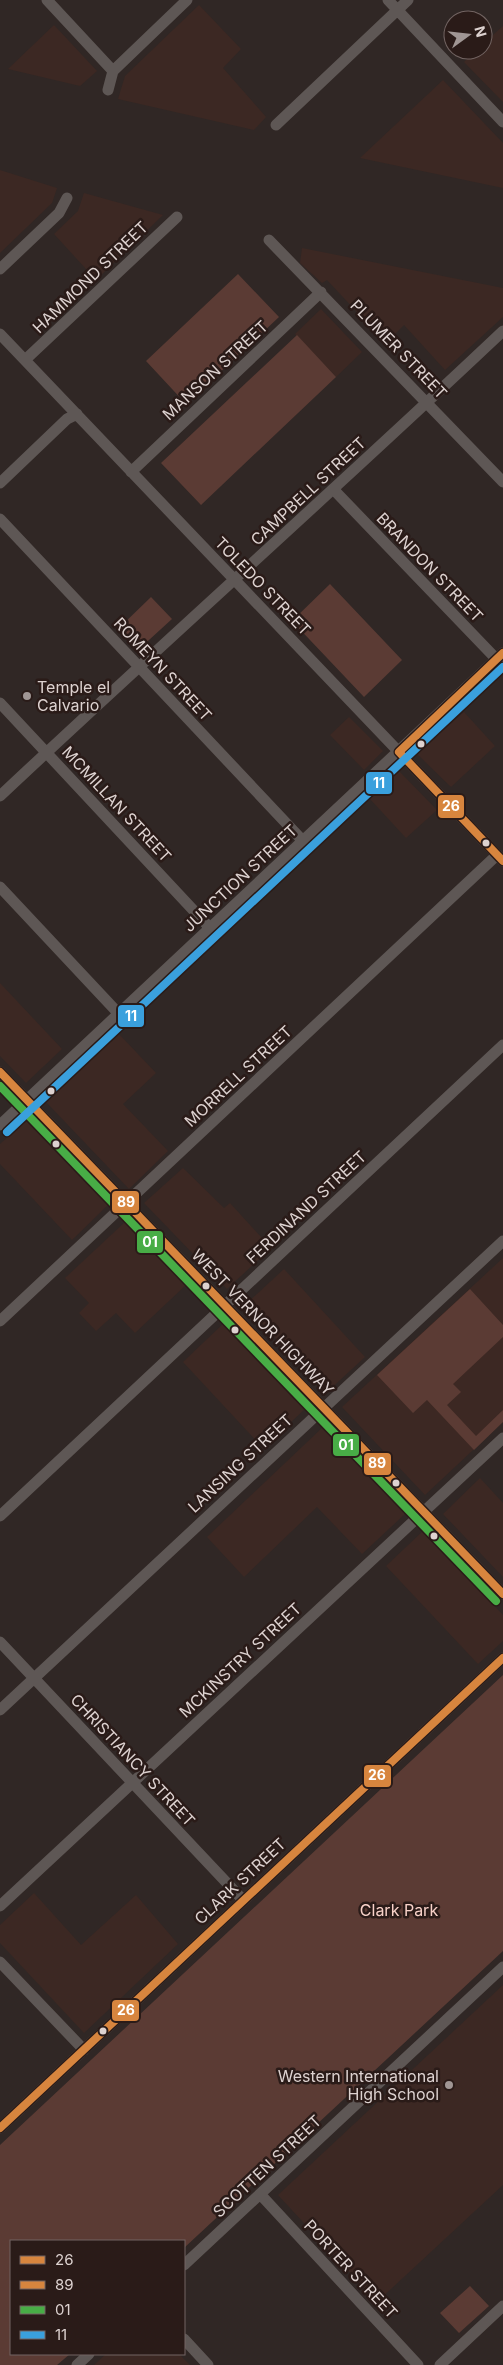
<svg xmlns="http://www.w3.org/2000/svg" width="503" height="2365" font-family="Inter,sans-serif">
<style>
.built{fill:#3c2823}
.green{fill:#5b3b34}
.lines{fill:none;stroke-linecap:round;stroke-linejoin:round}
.minor{stroke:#5e5755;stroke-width:11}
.bus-1-casing{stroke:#2a1b18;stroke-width:11}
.bus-2-casing{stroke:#2a1b18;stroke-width:11}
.bus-3-casing{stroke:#2a1b18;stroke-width:11}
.bus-4-casing{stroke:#2a1b18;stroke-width:11}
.bus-1{stroke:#d7853e;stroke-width:8}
.bus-2{stroke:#d7853e;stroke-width:8}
.bus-3{stroke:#48ad46;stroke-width:8}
.bus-4{stroke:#3aa0dd;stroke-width:8}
.poi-dot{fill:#a09694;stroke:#2a1b18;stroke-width:2}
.bus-dot{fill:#ddd2d0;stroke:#2a1b18;stroke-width:2}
.labels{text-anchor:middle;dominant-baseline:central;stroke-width:5;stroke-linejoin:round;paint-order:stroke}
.street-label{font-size:16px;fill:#ddd2d0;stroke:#2a1b18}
.poi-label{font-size:16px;fill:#ddd2d0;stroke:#2a1b18;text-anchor:start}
.park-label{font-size:16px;fill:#f8d1c8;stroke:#2a1b18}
.line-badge{stroke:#2a1b18;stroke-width:2}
.badge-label{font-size:14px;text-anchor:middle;font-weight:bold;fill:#fff}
</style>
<rect width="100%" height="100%" fill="#302725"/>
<path class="built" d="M199,5L241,49L223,68L266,117L254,130L118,99L125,76Z
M54,25L97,71L80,86L8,69Z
M503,26V102L464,62L476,50H483V44Z
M443,80L503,143V188L360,158Z
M0,170L57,188L52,203L0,253Z
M84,193L163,215L96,280L54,234L78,211Z
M302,248L503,288V317L445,370L404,325L386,343L327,280L322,283L300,263Z
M321,309L362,352L336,377L295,334Z
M464,712L495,746L451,787L416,753Z
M349,717L383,751L364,770L330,735Z
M399,771L437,810L406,838L370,799Z
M0,983L62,1049L26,1083L0,1056Z
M118,1033L156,1073L123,1104L168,1151L129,1189L46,1102Z
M27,1120L109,1204L72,1240L0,1164V1144Z
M183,1168L224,1208L230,1203L271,1248L227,1289L144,1203Z
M125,1222L186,1285L135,1333L116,1313L96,1331L79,1313L89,1303L65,1278Z
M503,1258V1422L425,1495L342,1407Z
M284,1269L365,1357L326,1393L245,1305Z
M224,1323L305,1409L263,1448L183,1362Z
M323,1427L405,1514L362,1554L317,1507L244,1577L207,1537Z
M480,1478L503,1503V1577L443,1514Z
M423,1531L503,1615V1641L478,1664L386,1566Z
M34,1893L81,1945L136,1895L178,1944L84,2033L0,1943V1925Z
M503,1985V2185L377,2302L278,2195Z
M106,2354H179L190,2365H94Z"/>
<path class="green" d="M238,274L279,317L186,404L146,361Z
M297,335L336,377L201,505L161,463Z
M330,584L402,660L364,697L292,621Z
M151,597L172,619L138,650L118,629Z
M470,1289L503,1325V1337L453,1384L461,1392L447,1405L476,1436L503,1410V1422L474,1450L427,1400L413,1413L377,1375Z
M503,1675V1951L184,2248V2241H11V2354H70L57,2365H0V2145Z
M470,2286L489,2306L459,2333L440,2313Z"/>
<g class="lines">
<path class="minor" d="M47,0L113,71
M388,0L503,122
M108,90L113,71L187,0
M276,125L408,0
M269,240L503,482
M0,269L59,213L67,198
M0,334L503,861
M25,360L177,217
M131,472L321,292
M0,483L67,419L77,414
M334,490L503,666
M0,519L303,841
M0,703L210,928
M0,796C167,639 337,488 503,331
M0,887L119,1014
M0,1072L503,1594
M0,1125L503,653
M0,1321L497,855
M0,1516L503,1045
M0,1642L243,1900
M0,1710L503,1241
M0,1906L503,1438
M0,1962L84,2050
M0,2128L503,1658
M260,2194L418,2365
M184,2265L503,1967
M184,2339L208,2365
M77,2365L89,2354
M440,2365L503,2306"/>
<defs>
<path id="bus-1" d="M399,752L503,861
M399,752L503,653
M0,2128L503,1658"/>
<path id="bus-2" d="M0,1072L503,1594"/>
<path id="bus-3" d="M0,1086L496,1601"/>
<path id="bus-4" d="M7,1132L503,667"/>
</defs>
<use href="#bus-1" class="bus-1-casing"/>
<use href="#bus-2" class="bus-2-casing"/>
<use href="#bus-3" class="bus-3-casing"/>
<use href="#bus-4" class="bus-4-casing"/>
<use href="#bus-1" class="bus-1"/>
<use href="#bus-2" class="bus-2"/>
<use href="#bus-3" class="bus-3"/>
<use href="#bus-4" class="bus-4"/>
</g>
<g class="poi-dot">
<circle cx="27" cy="696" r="5"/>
<circle cx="449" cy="2085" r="5"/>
</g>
<g class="bus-dot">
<circle cx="421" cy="744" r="4.5"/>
<circle cx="486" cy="843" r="4.5"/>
<circle cx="51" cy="1091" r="4.5"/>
<circle cx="56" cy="1144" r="4.5"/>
<circle cx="206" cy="1286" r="4.5"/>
<circle cx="235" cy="1330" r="4.5"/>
<circle cx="396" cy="1483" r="4.5"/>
<circle cx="434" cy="1536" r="4.5"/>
<circle cx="103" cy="2031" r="4.5"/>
</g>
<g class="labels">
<g class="street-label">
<text transform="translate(90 277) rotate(-44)">HAMMOND STREET</text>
<text transform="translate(399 349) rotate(46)">PLUMER STREET</text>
<text transform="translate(215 370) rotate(-43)">MANSON STREET</text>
<text transform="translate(308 491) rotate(-43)">CAMPBELL STREET</text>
<text transform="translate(430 567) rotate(46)">BRANDON STREET</text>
<text transform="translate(263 586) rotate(46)">TOLEDO STREET</text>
<text transform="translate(163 669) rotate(47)">ROMEYN STREET</text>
<text transform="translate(117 804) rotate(47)">MCMILLAN STREET</text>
<text transform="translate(240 878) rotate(-43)">JUNCTION STREET</text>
<text transform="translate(238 1076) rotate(-43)">MORRELL STREET</text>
<text transform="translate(306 1207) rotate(-43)">FERDINAND STREET</text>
<text transform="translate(263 1322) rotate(46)">WEST VERNOR HIGHWAY</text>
<text transform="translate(240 1463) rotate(-43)">LANSING STREET</text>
<text transform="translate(240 1660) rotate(-43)">MCKINSTRY STREET</text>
<text transform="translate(133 1760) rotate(47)">CHRISTIANCY STREET</text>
<text transform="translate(240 1881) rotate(-43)">CLARK STREET</text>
<text transform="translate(267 2166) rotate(-43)">SCOTTEN STREET</text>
<text transform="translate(351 2269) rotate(47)">PORTER STREET</text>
</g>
<g class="poi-label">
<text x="37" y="687">Temple el<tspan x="37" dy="18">Calvario</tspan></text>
<text x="439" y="2076" text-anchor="end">Western International<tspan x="439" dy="18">High School</tspan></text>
</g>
<g class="park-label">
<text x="399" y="1910">Clark Park</text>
</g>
</g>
<g class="line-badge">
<rect x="365" y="771" width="28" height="24" rx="5" fill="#3aa0dd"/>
<rect x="437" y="794" width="28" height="25" rx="5" fill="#d7853e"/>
<rect x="117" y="1004" width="28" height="24" rx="5" fill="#3aa0dd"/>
<rect x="111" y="1190" width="29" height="24" rx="5" fill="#d7853e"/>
<rect x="136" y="1230" width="28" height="24" rx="5" fill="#48ad46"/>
<rect x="332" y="1433" width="28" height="24" rx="5" fill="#48ad46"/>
<rect x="363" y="1452" width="29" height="24" rx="5" fill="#d7853e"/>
<rect x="363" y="1764" width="29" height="24" rx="5" fill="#d7853e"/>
<rect x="111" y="1999" width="29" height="23" rx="5" fill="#d7853e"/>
</g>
<g class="badge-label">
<text x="379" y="788">11</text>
<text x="451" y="811">26</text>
<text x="131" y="1021">11</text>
<text x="126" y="1207">89</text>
<text x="150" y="1247">01</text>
<text x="346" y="1450">01</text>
<text x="377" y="1468">89</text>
<text x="377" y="1780">26</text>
<text x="126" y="2015">26</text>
</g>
<rect x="10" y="2240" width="175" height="115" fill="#2a1b18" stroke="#726462"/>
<rect x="20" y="2256" width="25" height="8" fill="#d7853e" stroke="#726462"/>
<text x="55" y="2265" font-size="15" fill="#ddd2d0">26</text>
<rect x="20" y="2281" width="25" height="8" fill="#d7853e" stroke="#726462"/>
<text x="55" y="2290" font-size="15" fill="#ddd2d0">89</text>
<rect x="20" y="2306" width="25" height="8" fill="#48ad46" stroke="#726462"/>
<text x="55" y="2315" font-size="15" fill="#ddd2d0">01</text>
<rect x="20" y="2331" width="25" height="8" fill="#3aa0dd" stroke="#726462"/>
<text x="55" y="2340" font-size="15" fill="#ddd2d0">11</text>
<g transform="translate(468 35) rotate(75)"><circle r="24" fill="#2a1b18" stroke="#726462"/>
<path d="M0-4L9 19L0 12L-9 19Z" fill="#a09694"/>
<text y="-8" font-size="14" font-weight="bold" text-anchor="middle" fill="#ddd2d0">N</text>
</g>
</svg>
